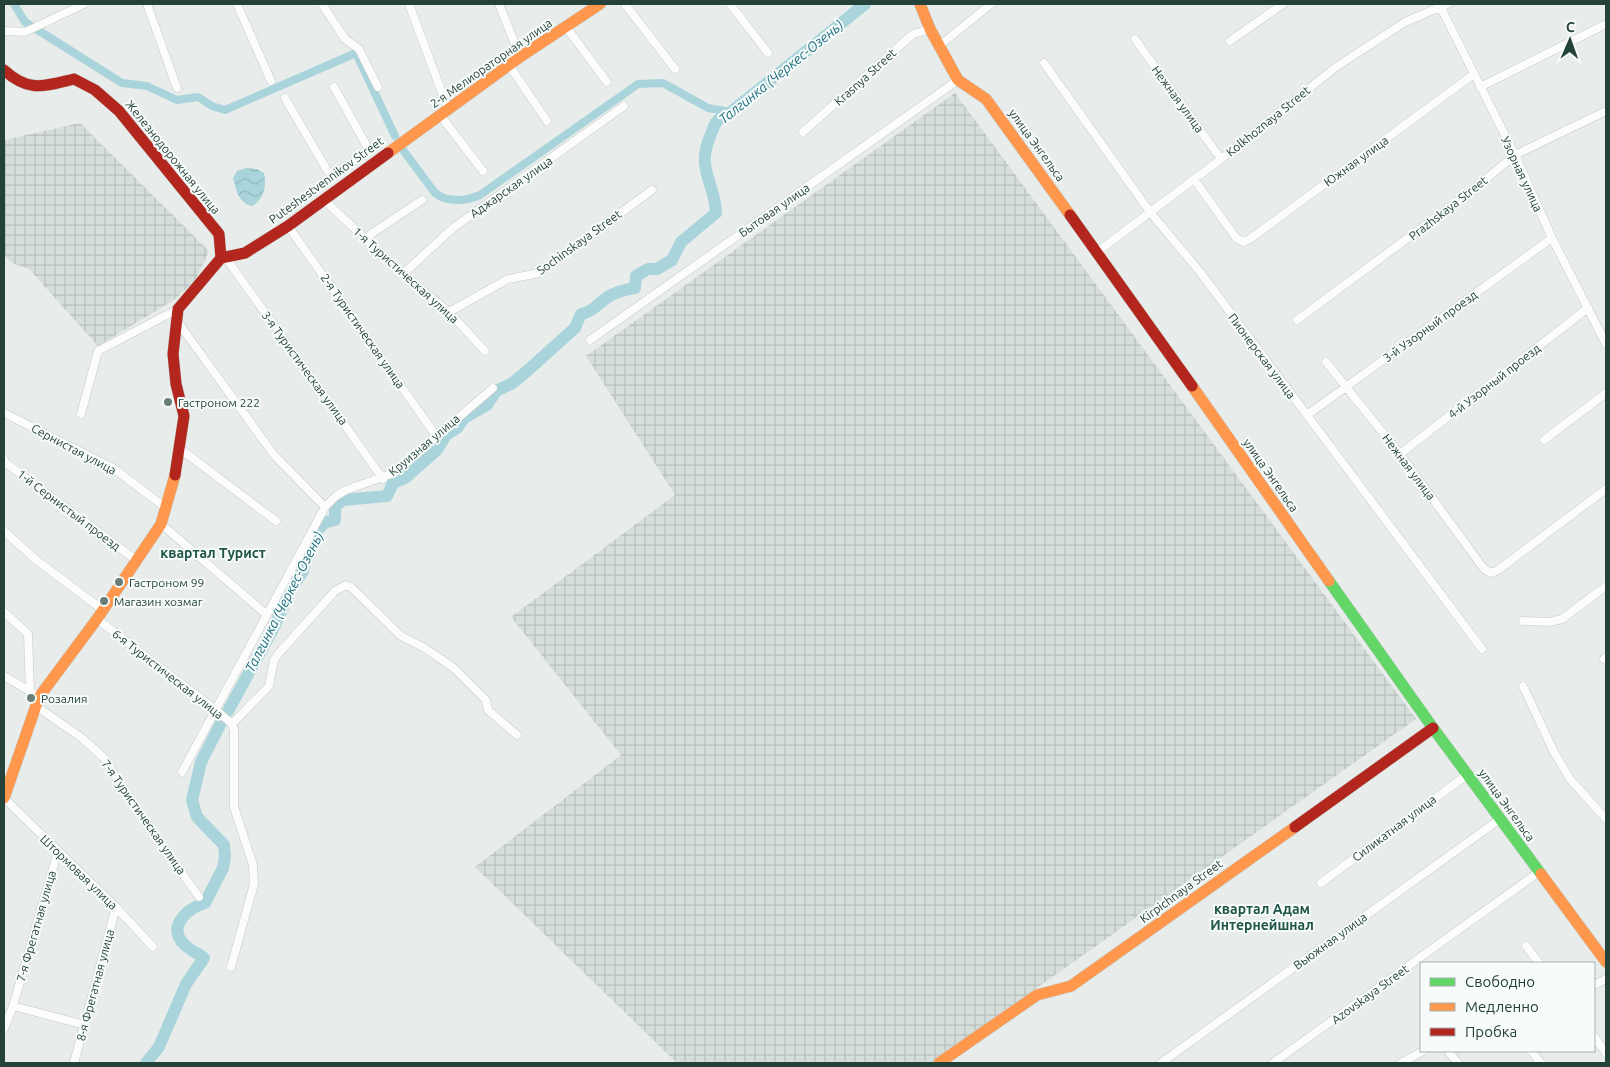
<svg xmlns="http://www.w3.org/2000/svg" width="1610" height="1067" font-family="Ubuntu,sans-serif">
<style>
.industrial{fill:url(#industrial-grid)}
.water{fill:url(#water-waves)}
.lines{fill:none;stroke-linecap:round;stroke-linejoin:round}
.canal{stroke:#a9d4db;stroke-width:8}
.river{stroke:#a9d4db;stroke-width:12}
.street-casing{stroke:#c5cac8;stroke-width:9}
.fast-casing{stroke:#c3cbc8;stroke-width:12}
.slow-casing{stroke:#c3cbc8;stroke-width:12}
.jam-casing{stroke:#c3cbc8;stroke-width:12}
.street{stroke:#fcfcfc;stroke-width:8}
.fast{stroke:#63d668;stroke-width:11}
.slow{stroke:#ff974d;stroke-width:11}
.jam{stroke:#b3261e;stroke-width:11}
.poi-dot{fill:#697e78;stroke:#f7fbf9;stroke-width:2}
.labels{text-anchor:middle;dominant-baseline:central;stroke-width:4;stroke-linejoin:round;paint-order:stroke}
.street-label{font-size:12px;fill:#24423a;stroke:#f7fbf9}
.poi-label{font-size:12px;fill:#24423a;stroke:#f7fbf9;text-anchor:start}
.water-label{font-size:14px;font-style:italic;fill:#1c6f80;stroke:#f7fbf9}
.neighbourhood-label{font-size:14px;font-weight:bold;fill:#1f5548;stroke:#f7fbf9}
</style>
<defs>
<pattern id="industrial-grid" width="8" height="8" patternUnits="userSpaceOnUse" patternTransform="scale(1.25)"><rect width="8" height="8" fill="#d6dedb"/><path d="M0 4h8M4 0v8" fill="none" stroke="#b8c0bd"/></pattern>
<pattern id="water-waves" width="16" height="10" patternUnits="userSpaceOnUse" patternTransform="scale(1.25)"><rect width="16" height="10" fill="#a9d4db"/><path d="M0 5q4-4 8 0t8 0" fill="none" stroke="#91b7bd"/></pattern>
</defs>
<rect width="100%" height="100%" fill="#e8edeb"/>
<path class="industrial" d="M955,93L1416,719L931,1063H677L475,867L621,755L511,617L675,495L586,356Z
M80,123L209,251L195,281L174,300L98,346L29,269L12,263L4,255V140Z"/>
<path class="water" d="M246,168L257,169L264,173C267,186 264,199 252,206C238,202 237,192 233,178L237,171Z"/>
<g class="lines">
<path class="canal" d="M14,4L25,22L122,83L147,86L177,100L198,97L212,106L225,110L356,53L395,136
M403,150L435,193C448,203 466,201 480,195L638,84L663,83L708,108L731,112"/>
<path class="river" d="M228,711L274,627L290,591L303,571L306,556L316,540L318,529L326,522L335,520V507L343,500L387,496L393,483L405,478L437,450L446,435L457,428L464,418L487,405L496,391L511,384L526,372L575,328L581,314C593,311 596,306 605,299C614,292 625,290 635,288L636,276L648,269H657L672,260L681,242L716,213C715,181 695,170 711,134C716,120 717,119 731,112L865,4
M146,1063L159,1047L186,984L204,958C198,953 189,950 184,944C166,927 188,908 205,903L223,868L225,856L224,845L197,817L192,800L201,762L221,723"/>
<defs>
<path id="street" d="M147,4L177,88
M237,4L271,81
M322,4L345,39L359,49L378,87
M409,4L448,109
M499,4L520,57
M625,4L675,69
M730,4L768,53
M1439,4L1515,155L1552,238L1606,344
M566,27L607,82
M4,31L25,32L84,4
M1135,39L1221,159
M1230,41L1283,4
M939,46L991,4
M1044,63L1150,212L1200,272L1482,649
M509,65L547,121
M1480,87L1606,24
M285,98L327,170L331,173L337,172L369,150L334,87
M440,115L483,171
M803,132L913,34L930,29
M1194,179L1236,238L1243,242L1250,239L1474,74
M325,201L403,274L449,312L485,351
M288,226L437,437
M365,238L422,200
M1097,252L1221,159L1336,67L1405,22L1447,4
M226,258L383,479
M403,274L453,228L624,106
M449,312L508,279L539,273L652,190
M1297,320L1470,192L1515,155L1606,111
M177,321L274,455L325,507
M590,340L958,80
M1326,362L1400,454L1484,569L1491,573L1498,570L1606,489
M4,413L113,468L166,508
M81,414L98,351L178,309
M1307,415L1552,238
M1544,440L1606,393
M179,448L276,521
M1400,454L1588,308
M4,459L6,463L136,560
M161,524L267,615
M4,531L35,559L103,610
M4,612L28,634L30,691
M97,619L217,711L232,724L234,730V807L253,865L254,884L231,967
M1523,621L1549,622L1562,619L1606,586
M1604,659L1606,657
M4,676L33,693
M1523,686L1554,752L1570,779L1606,819
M36,706L82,738L104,758L131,801L199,897
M232,724L269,686L274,660L278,654L335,591L346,585L351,587L401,636L423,647L454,668L486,700L488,710L517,735
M182,772L325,507L336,496L346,490L394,473L493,388
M4,798L116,907L153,947
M1321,883L1468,774
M1526,946L1539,963
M1594,985L1606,979
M13,1006L85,1025
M4,1029L13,1006L58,851
M1594,1036L1606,1053
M1448,1051L1458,1063
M1531,1051L1541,1063
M74,1063L116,907
M1161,1063L1500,819
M1273,1063L1539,872
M1401,1063L1423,1051"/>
<path id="fast" d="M1329,581L1433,728L1541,874"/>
<path id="slow" d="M920,4L930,29L958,80L986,99L1070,215
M388,153L520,57L600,4
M1192,386L1329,581
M4,798L39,697L97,619L161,524L175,475
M1541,874L1606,962
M939,1063L1037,995L1071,986L1295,827"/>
<path id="jam" d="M4,70C29,93 44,86 74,79L95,90L119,111L219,234L221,258
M1070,215L1192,386
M175,475L184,416L176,384L173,354L178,309L221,258L245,253L288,226L388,153
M1295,827L1433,728"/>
</defs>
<use href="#street" class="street-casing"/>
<use href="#fast" class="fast-casing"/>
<use href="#slow" class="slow-casing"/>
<use href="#jam" class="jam-casing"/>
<use href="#street" class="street"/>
<use href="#fast" class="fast"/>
<use href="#slow" class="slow"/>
<use href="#jam" class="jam"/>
</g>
<g class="poi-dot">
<circle cx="168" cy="402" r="5"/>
<circle cx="119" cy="582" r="5"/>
<circle cx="104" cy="601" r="5"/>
<circle cx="31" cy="698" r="5"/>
</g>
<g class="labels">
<g class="street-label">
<text transform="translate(491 63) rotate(-35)">2-я Мелиораторная улица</text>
<text transform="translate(865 77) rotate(-42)">Krasnya Street</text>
<text transform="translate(1178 99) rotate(54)">Нежная улица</text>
<text transform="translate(1268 121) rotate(-39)">Kolkhoznaya Street</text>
<text transform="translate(1037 145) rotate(54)">улица Энгельса</text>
<text transform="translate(173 157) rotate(51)">Железнодорожная улица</text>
<text transform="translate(1356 161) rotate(-36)">Южная улица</text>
<text transform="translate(1522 174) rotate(65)">Узорная улица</text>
<text transform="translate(326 180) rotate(-36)">Puteshestvennikov Street</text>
<text transform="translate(511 187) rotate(-35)">Аджарская улица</text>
<text transform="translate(1448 208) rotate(-38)">Prazhskaya Street</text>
<text transform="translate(774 210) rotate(-35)">Бытовая улица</text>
<text transform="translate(579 242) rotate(-36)">Sochinskaya Street</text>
<text transform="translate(406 275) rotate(42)">1-я Туристическая улица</text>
<text transform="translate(1430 326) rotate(-36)">3-й Узорный проезд</text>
<text transform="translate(363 331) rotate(55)">2-я Туристическая улица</text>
<text transform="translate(1262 356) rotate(53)">Пионерская улица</text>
<text transform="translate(305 368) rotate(54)">3-я Туристическая улица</text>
<text transform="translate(1494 381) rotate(-38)">4-й Узорный проезд</text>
<text transform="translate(424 445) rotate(-40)">Круизная улица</text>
<text transform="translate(74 449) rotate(28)">Сернистая улица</text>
<text transform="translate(1409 467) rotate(53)">Нежная улица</text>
<text transform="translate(1271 475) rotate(55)">улица Энгельса</text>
<text transform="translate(69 510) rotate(37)">1-й Сернистый проезд</text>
<text transform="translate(168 674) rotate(38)">6-я Туристическая улица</text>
<text transform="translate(1507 805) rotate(54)">улица Энгельса</text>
<text transform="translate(144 817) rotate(55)">7-я Туристическая улица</text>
<text transform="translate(1394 828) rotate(-37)">Силикатная улица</text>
<text transform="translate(79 872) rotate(44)">Штормовая улица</text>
<text transform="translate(1181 891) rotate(-36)">Kirpichnaya Street</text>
<text transform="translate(36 926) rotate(-74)">7-я Фрегатная улица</text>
<text transform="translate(1330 941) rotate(-36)">Вьюжная улица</text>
<text transform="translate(95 985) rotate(-75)">8-я Фрегатная улица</text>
<text transform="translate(1370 994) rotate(-36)">Azovskaya Street</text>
</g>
<g class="poi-label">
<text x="178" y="402">Гастроном 222</text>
<text x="129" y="582">Гастроном 99</text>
<text x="114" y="601">Магазин хозмаг</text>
<text x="41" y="698">Розалия</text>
</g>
<g class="water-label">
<text transform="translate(781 72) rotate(-39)">Талгинка (Черкес-Озень)</text>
<text transform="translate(284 602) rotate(-63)">Талгинка (Черкес-Озень)</text>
</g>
<g class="neighbourhood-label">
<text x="213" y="553">квартал Турист</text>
<text x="1262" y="909">квартал Адам<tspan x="1262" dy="16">Интернейшнал</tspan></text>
</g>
</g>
<rect width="1610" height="1067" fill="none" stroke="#24423a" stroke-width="10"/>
<rect x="1420" y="962" width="175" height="90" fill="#f7fbf9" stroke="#a3b1ad"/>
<rect x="1430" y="978" width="25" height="8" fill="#63d668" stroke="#a3b1ad"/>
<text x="1465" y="987" font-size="15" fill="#24423a">Свободно</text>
<rect x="1430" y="1003" width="25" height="8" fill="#ff974d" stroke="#a3b1ad"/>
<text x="1465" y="1012" font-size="15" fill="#24423a">Медленно</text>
<rect x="1430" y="1028" width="25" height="8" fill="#b3261e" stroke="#a3b1ad"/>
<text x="1465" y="1037" font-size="15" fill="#24423a">Пробка</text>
<g transform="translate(1570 40) rotate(2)" stroke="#f7fbf9" stroke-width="4" paint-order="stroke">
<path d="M0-4L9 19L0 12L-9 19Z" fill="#24423a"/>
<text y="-8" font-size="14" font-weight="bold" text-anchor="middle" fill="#24423a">С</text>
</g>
</svg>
